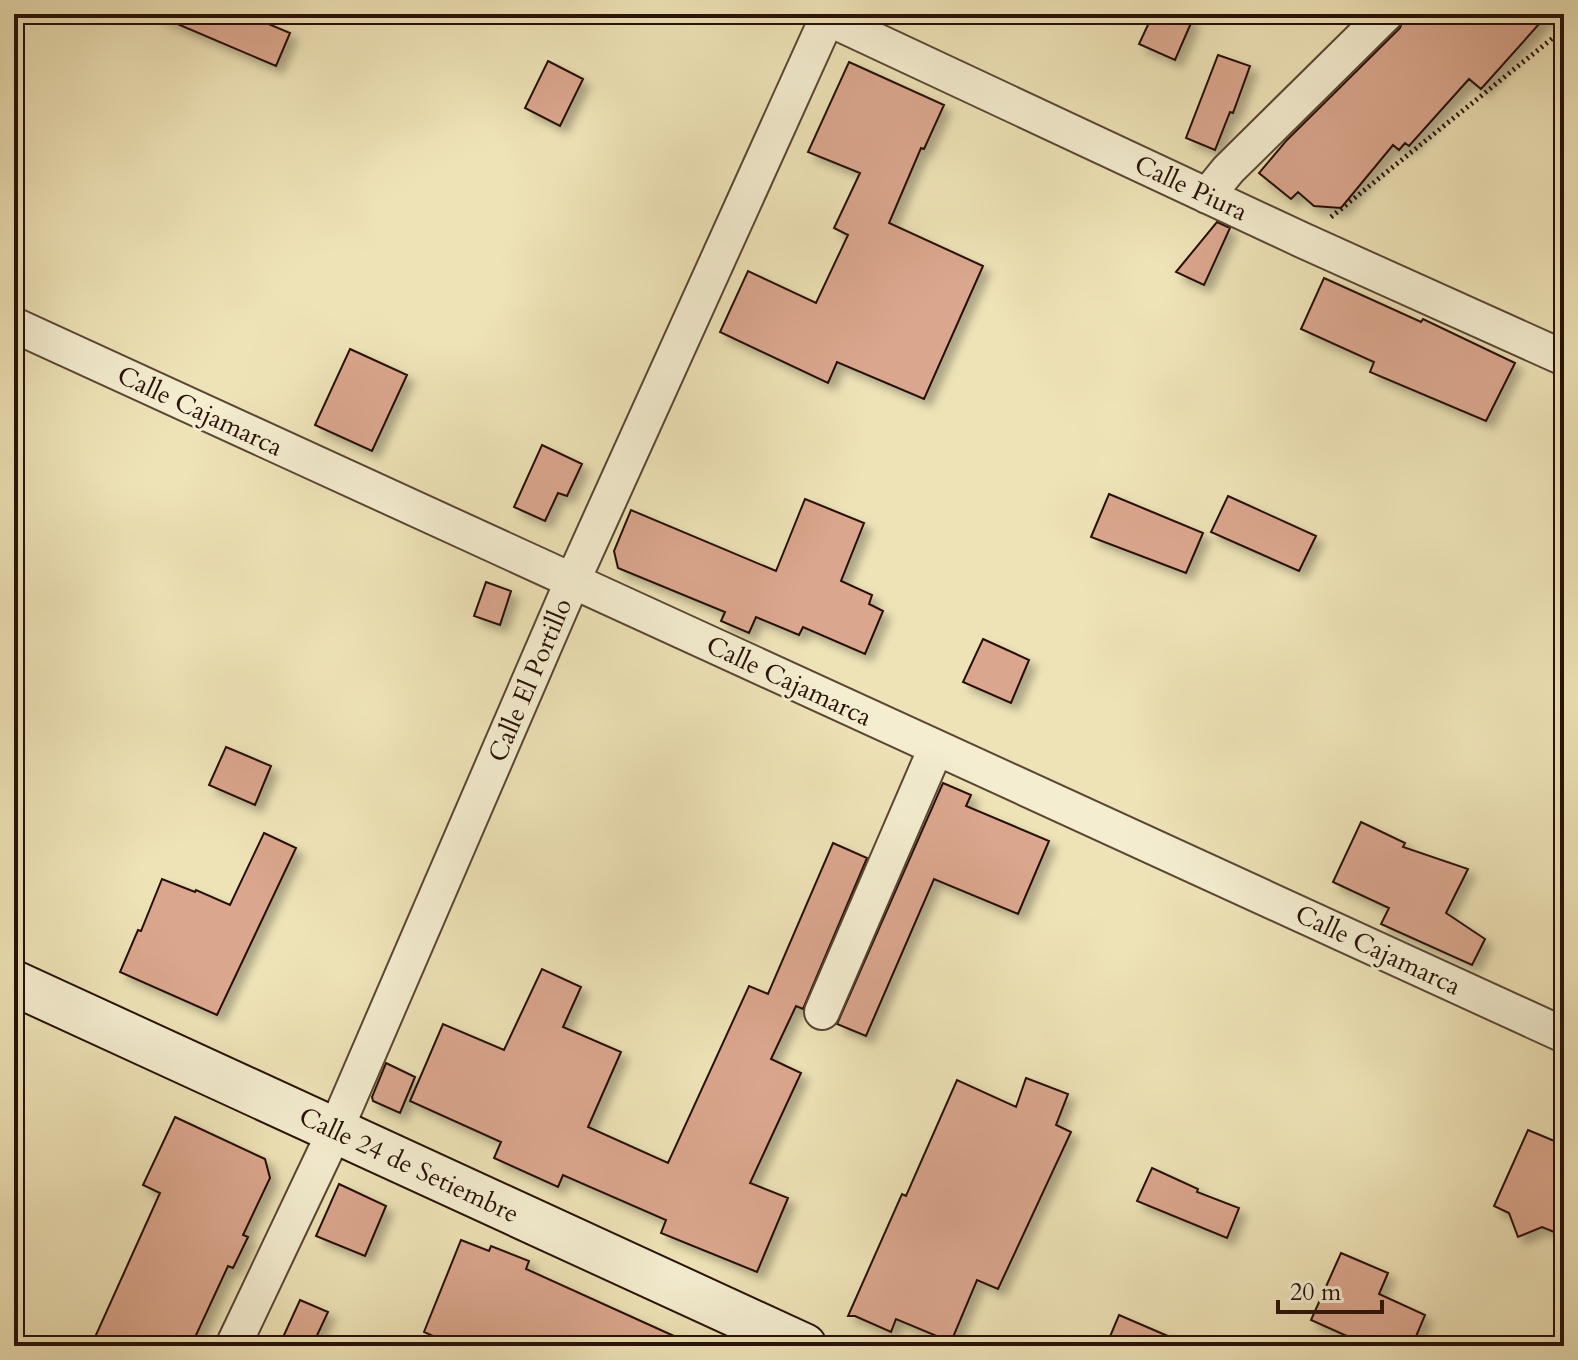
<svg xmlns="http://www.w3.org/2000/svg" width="1578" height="1360" font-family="Cardo,serif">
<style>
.building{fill:#daa68d;stroke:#281107;stroke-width:2;filter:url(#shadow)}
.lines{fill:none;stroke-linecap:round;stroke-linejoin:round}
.street-casing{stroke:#5a4633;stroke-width:38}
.secondary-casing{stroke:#281107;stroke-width:48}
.path{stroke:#281107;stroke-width:5;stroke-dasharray:2 4;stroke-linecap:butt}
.street{stroke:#f4edd0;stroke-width:34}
.secondary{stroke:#f4edd0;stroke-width:44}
.labels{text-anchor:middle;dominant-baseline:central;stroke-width:6;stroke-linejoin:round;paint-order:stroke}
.street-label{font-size:26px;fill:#281107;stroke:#f4edd0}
</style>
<defs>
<filter id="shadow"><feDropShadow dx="7" dy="7" stdDeviation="4" flood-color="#0004"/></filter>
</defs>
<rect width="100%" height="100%" fill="#eee3b7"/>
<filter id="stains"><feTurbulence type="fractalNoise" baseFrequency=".0025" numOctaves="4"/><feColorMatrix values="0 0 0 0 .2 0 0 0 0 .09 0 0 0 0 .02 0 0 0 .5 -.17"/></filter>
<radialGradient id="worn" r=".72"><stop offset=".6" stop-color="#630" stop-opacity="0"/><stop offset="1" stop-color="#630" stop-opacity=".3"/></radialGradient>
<path class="building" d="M154,14H245L290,33L276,66Z
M1153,14H1191L1188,21L1191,23L1175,60L1139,44Z
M1405,14H1548L1481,89L1469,79L1409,146L1405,143L1399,150L1393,145L1341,208L1314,206L1298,192L1291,199L1259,173L1286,141L1400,28Z
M1218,55L1250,66L1233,113L1230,112L1215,150L1186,138Z
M548,61L583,79L560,126L525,108Z
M849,62L944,105L924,149L921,148L889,223L983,266L924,399L837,362L828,383L720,332L748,271L816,303L848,235L834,228L860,173L808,152Z
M1217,222L1230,228L1204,285L1176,272Z
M1324,278L1421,322L1423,319L1515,363L1486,421L1370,372L1374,362L1301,329Z
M350,349L407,375L372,451L315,425Z
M542,445L582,464L567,496L558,493L545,521L514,507Z
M1109,494L1203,533L1186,573L1091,537Z
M1228,496L1316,536L1299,571L1211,532Z
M805,499L864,523L841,581L872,595L869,604L883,611L865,654L803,627L799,635L756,617L749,633L721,621L725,612L618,568L614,551L631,510L776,571Z
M486,582L511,591L500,625L474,616Z
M983,639L1029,660L1011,703L963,682Z
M226,747L271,766L255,805L209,785Z
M943,783L971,795L966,806L1049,841L1018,914L934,879L866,1036L837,1024Z
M1361,822L1405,843L1403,847L1468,869L1446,913L1485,939L1472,965L1381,924L1389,908L1333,882Z
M264,833L296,848L217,1015L120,972L138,930L141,931L162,879L195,892L196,890L230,905Z
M833,843L867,858L803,1009L796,1006L771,1059L801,1073L750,1183L788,1198L757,1272L661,1233L666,1220L563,1175L558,1187L494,1158L501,1142L410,1101L443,1024L504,1050L542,969L581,987L563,1027L621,1052L588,1127L668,1163L749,986L768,994Z
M386,1063L415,1077L400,1113L373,1101L372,1097Z
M1026,1078L1068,1094L1056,1125L1071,1132L998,1289L977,1280L951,1342L896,1319L891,1332L855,1316H848L902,1194L906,1196L957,1080L1016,1107Z
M175,1117L265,1159L270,1178L243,1235L248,1237L233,1268L228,1266L191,1346H91L160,1193L143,1185Z
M1528,1130L1564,1145V1236L1542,1227L1518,1237L1509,1213L1494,1206Z
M1152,1168L1198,1189L1197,1192L1239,1208L1227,1238L1137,1201Z
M339,1184L386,1206L365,1256L316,1236Z
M461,1240L489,1251L491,1246L529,1261L526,1269L696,1346H439L442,1340L424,1332Z
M1341,1253L1388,1273L1379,1294L1425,1315L1412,1346H1369L1311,1320Z
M300,1300L328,1312L312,1346H279Z
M1119,1315L1191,1346H1106Z"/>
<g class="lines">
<defs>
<path id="street" d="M819,14L1302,240L1564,358
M1207,196L1228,170L1386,14
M14,325L1564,1035
M822,1012L936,748
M233,1346L335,1131L572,582L829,14"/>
<path id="secondary" d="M14,983L804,1346"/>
</defs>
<use href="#street" class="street-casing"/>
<use href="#secondary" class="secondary-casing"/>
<path class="path" d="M1331,217L1564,29"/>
<use href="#street" class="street"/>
<use href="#secondary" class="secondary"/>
</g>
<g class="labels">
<g class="street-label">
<text transform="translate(1191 188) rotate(25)">Calle Piura</text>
<text transform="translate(200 411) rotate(25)">Calle Cajamarca</text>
<text transform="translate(530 680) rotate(-67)">Calle El Portillo</text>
<text transform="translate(789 681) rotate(25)">Calle Cajamarca</text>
<text transform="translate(1378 950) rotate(25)">Calle Cajamarca</text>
<text transform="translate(409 1165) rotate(25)">Calle 24 de Setiembre</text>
</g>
</g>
<rect width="1578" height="1360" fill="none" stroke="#eee3b7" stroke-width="48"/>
<rect x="16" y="16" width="1546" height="1328" fill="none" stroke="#281107" stroke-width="4"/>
<rect x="24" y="24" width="1530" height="1312" fill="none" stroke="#281107" stroke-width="2"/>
<path d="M1278 1300v12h104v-12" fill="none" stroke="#281107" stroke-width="4"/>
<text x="1290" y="1300" font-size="24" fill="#281107" stroke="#f4edd0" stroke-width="6" paint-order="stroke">20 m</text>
<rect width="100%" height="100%" filter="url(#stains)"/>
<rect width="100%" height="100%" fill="url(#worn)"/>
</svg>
